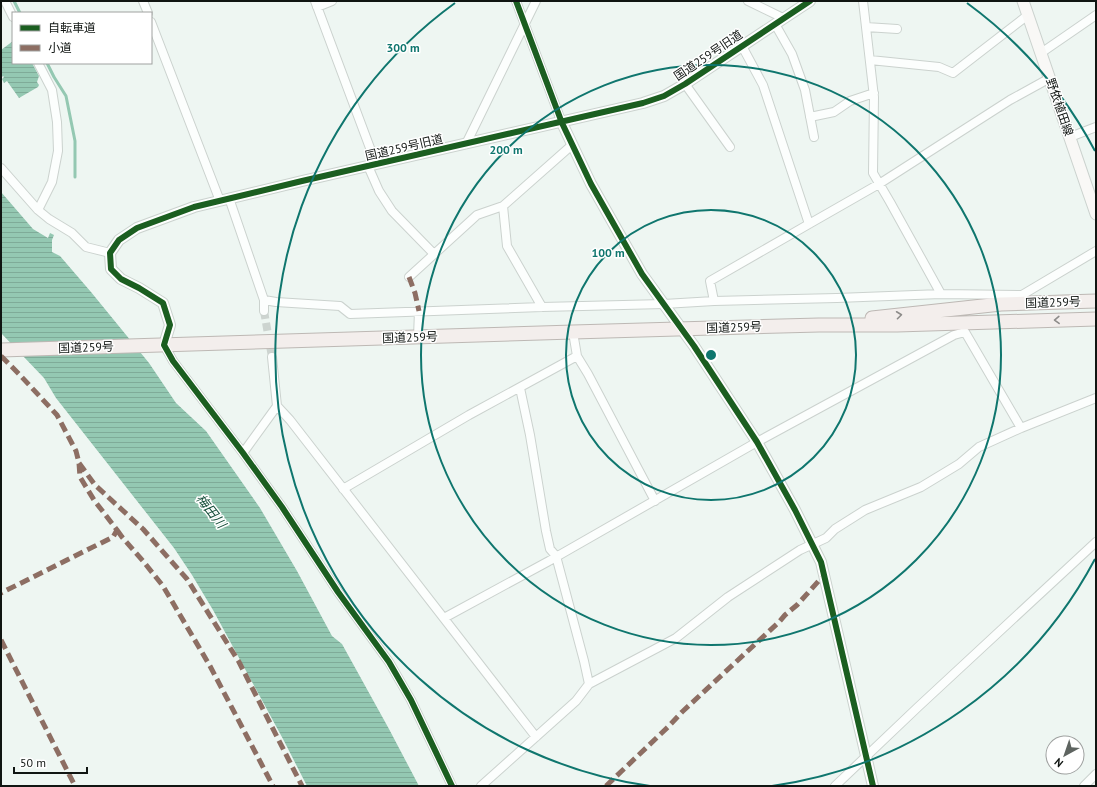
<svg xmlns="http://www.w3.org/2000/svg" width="1097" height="787" font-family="'PT Sans','Noto Sans JP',sans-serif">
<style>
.water{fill:url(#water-rules)}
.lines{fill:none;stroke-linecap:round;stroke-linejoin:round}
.stream{stroke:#94c8b2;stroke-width:3}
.minor-tunnel{stroke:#cdd4d0;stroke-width:8;stroke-dasharray:8 4;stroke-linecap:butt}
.minor-casing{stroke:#cbd2ce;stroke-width:10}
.tertiary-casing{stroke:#cbd2ce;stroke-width:12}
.secondary-casing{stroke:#cbd2ce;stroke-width:13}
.trunk-casing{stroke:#bdb8b4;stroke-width:15}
.minor{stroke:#fcfefd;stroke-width:8}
.tertiary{stroke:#fcfefd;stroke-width:10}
.secondary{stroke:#f9f8f6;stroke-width:11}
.trunk{stroke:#f3eeec;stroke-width:13}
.quiet{stroke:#8d6e63;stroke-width:5;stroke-dasharray:10 5;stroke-linecap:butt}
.cycleway-casing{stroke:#fff;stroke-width:8}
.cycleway{stroke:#1b5e20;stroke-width:6}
.oneway{stroke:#8d8c8a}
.ring{fill:none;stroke:#0f766e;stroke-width:2}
.labels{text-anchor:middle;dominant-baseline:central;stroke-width:3;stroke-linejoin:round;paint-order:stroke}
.street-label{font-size:12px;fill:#101512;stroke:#fff}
.water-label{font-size:13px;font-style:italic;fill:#164f3a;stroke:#fff}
.centre{fill:#0f766e;stroke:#fff;stroke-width:2}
.ring-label{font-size:12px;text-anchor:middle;font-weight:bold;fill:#0f766e;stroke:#fff;stroke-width:3;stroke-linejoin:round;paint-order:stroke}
</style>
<defs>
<pattern id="water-rules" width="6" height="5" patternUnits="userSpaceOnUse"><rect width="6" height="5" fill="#94c8b2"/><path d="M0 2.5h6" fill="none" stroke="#7fab98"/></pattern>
</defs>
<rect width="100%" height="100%" fill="#eef6f2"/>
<path class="water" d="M13,41V63H32L39,76L37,82L39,85L38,87L19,98L7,81L4,83L2,79L4,77L3,76L1,78V50Z
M1,192L33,229L48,238L50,233L54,235L52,240V252L60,256L91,292L149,363L176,403L206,431L260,508L297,571L332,636L342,644L389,729L419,786H307L283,739L232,645L213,610L192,575L174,548L56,398L44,378L1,333Z"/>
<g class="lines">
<path class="stream" d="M14,1L20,13
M47,63L54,77
M54,77L66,96L75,141V177"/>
<path class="minor-tunnel" d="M264,311L272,357"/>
<defs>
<path id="minor" d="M5,1L13,17
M143,1L148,13
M315,1L376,164
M516,1L562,123
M748,1L783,18
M863,1L874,97L873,173L890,202L941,294
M317,7L332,1
M151,22L220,201
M775,24L792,54L805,90L814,137
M866,27L897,29
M742,46L763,85L809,224
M1041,53L1096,15
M870,60L939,67L953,73L1028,15
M38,63L52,90L57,122L58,151L52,182L38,210
M685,84L730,147
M810,117L834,112L850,101L874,93
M1070,137L1096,127
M466,144L536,1
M368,166L379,191L392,211L434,254
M1,168L38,210L49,219L72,233L86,247L110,253
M229,198L264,300V311
M409,277L477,215L503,206
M264,300L276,302L340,306L350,314L542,307L664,304L714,301L837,298L941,294L1022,295L1096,251
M714,301L710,281L809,224L879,184L1010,100L1050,78
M542,307L507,246L503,206L572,145
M573,332L577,356L588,374L655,501
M418,337L419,311
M164,345L173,361L243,453L282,507L338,592L389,662L411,700L452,786
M272,357L277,406L290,420L536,737
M520,388L530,435L546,531L550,549L556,556L584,661L589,684
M243,453L277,406
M343,489L469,415L577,356
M444,618L549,561L757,442L954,335L965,332L1021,428
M481,786L576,701L589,684L676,638L728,597L800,550L826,538L835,529L865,510L921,487L959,464L979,447L1021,428L1096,398
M835,786L918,707L1096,542
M1084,786L1096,774"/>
<path id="tertiary" d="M562,123L591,184L642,274L694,346L757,442L795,510L821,562L873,786
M164,345L170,325L163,303L139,288L121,279L111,269L110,253L119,240L137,228L194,207L302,181L643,103L664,96L685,84L810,1"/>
<path id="secondary" d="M1023,1L1096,214"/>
<path id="trunk" d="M872,318L1001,304L1096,301
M1,350L573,332L819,325H897L1096,319"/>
</defs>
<use href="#minor" class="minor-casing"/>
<use href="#tertiary" class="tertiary-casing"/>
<use href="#secondary" class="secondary-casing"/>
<use href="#trunk" class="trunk-casing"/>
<use href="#minor" class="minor"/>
<use href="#tertiary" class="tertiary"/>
<use href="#secondary" class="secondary"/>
<use href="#trunk" class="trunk"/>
<path class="quiet" d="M409,277L415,293L419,311
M1,356L19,374L57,415L76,451L79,463L80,477L94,500L117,530L113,537L1,593
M79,463L95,485L143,529L187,579L239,662L302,786
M117,530L122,537L143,561L163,586L210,666L273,786
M1,640L75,786
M606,786L668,727L682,712L779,622L785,615L797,605L824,575"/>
<defs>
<path id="cycleway" d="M516,1L562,123L591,184L642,274L694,346L757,442L795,510L821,562L873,786
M452,786L411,700L389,662L338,592L282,507L243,453L173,361L164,345L170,325L163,303L139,288L121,279L111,269L110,253L119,240L137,228L194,207L302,181L643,103L664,96L685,84L810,1"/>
</defs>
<use href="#cycleway" class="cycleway-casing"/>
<use href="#cycleway" class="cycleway"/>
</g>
<defs><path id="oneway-chevron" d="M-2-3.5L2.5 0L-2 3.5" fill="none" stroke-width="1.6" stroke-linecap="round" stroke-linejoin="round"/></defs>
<g class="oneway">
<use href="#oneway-chevron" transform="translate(899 315) rotate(-7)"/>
<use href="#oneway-chevron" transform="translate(1057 320) rotate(178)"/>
</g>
<g class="ring">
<circle cx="711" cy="355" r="145"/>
<circle cx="711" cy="355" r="290"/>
<path d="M1095 559A435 435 0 0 1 772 786M650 786A435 435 0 0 1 455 3M967 3A435 435 0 0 1 1095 151"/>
</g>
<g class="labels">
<g class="street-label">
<text transform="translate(708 55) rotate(-34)">国道259号旧道</text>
<text transform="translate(1060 107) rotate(71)">野依植田線</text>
<text transform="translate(404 147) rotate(-13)">国道259号旧道</text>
<text transform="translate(1053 302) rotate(-2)">国道259号</text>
<text transform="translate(734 327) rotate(-2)">国道259号</text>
<text transform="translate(410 337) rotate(-2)">国道259号</text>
<text transform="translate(86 347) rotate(-2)">国道259号</text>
</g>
<g class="water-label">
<text transform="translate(211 511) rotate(52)">梅田川</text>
</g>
</g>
<circle cx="711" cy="355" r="6" class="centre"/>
<g class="ring-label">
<text x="403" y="52">300 m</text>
<text x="506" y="154">200 m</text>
<text x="608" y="257">100 m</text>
</g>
<rect width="1097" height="787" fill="none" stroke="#101512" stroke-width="4"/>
<rect x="12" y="12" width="140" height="52" fill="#ffffff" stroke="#9fa1a0"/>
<rect x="20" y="25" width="20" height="6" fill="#1b5e20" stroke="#9fa1a0"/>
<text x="48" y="32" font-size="12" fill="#101512">自転車道</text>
<rect x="20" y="45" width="20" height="6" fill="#8d6e63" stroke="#9fa1a0"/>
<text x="48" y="52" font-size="12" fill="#101512">小道</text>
<g transform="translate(1065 755) rotate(220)"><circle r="19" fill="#ffffff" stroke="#9fa1a0"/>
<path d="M0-3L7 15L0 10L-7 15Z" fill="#5e6460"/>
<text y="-6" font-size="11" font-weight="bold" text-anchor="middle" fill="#101512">N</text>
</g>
<path d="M14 767v6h73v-6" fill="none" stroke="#101512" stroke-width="2"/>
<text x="20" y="767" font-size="12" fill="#101512" stroke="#ffffff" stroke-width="3" paint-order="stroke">50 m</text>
</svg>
